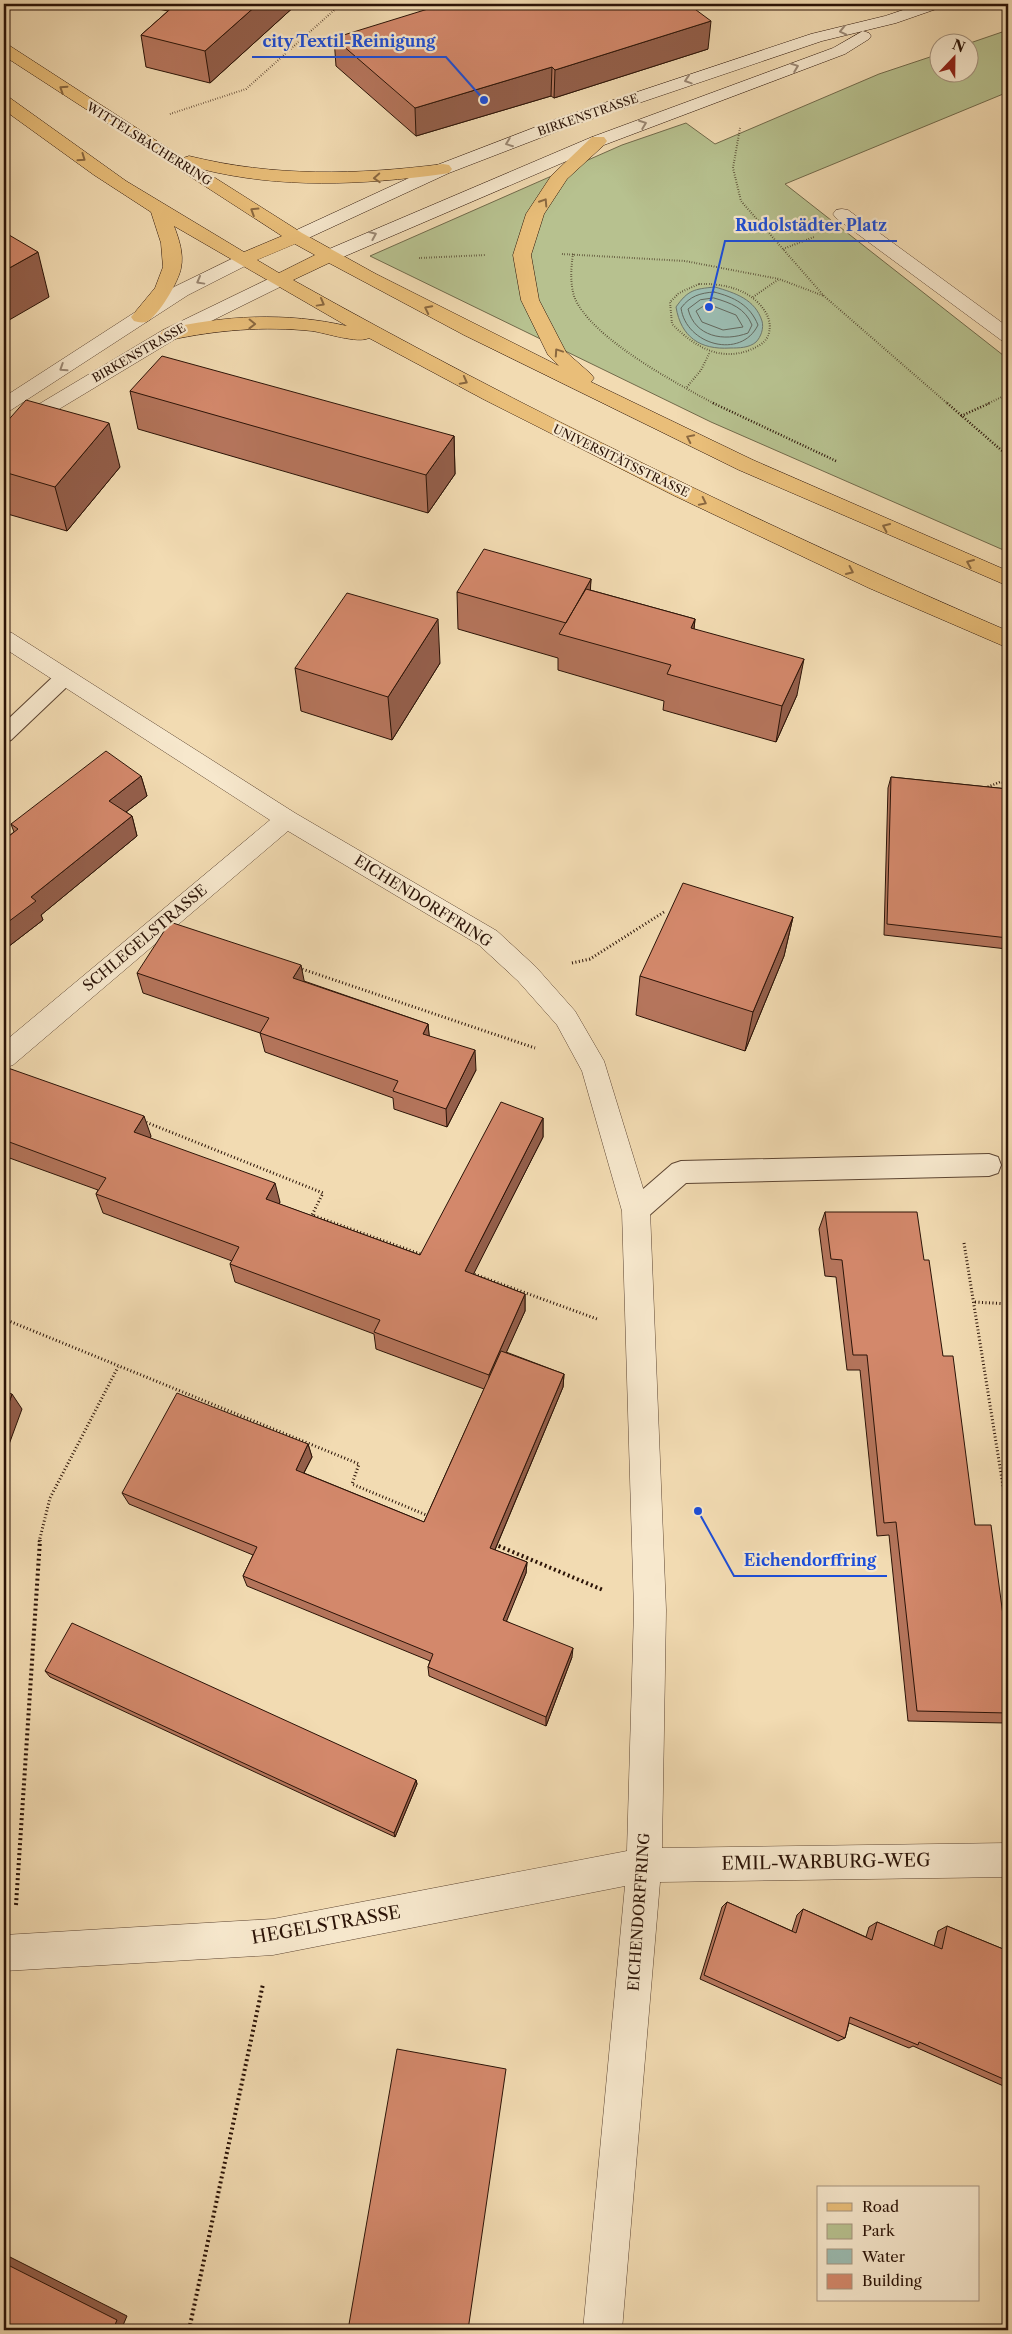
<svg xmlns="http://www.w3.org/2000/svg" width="1012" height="2334" viewBox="0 0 1012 2334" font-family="'Libre Caslon Text',serif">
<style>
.green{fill:#b7c18f;stroke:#716a4b}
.water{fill:#9bbbb0;stroke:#6e786c}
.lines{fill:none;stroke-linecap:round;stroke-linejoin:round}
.shore{stroke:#63675c;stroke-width:1}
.lane-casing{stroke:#5d4532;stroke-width:2}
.street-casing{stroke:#5d4532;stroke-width:1}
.secondary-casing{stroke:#2b1307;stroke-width:1}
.primary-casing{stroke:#2b1307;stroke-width:1}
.path-far3{stroke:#2b1307;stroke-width:2;stroke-dasharray:0.5 2;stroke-linecap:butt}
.path-far2{stroke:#2b1307;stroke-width:2.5;stroke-dasharray:1 2;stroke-linecap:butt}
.path-far1{stroke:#2b1307;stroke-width:3;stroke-dasharray:1 2.5;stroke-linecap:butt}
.path{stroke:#2b1307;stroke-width:4;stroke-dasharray:2 3;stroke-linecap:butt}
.lane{fill:#f7e8cd;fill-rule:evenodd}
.street{fill:#f7e8cd;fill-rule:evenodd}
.secondary{fill:#f7e8cd;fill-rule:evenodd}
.primary{fill:#e9be79;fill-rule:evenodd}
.wall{fill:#b5755c;stroke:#2b1307}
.shaded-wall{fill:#945f4b;stroke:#2b1307}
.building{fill:#d3886b;stroke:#2b1307}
.oneway{stroke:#9b8874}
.oneway2{stroke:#8a6840}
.labels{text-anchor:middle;stroke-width:4.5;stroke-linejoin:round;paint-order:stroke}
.far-street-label{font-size:12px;fill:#2b1307;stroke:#f7e8cd}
.street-label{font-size:15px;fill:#2b1307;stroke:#f7e8cd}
.near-street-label{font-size:18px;fill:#2b1307;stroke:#f7e8cd}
.leader{fill:none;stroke:#1d4ed8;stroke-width:2}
.callout-dot{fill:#1d4ed8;stroke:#f7e8cd;stroke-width:2}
.callout-label{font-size:16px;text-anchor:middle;font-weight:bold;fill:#1d4ed8;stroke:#f7e8cd;stroke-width:4.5;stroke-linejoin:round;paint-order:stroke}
</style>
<rect width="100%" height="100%" fill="#f2dbb2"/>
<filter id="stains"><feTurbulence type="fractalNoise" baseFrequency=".004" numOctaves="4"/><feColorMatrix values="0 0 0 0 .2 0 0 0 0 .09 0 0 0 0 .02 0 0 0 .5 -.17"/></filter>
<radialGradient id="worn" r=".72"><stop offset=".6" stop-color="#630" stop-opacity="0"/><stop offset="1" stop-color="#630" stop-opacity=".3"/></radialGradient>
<path class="green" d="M1008 30V92L785 184 1008 359V552L711 422 370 256 622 145 686 123 715 144 879 74 939 54 940 72H970V43Z"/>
<path class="water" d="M715 287C735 293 755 299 762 321 764 328 761 337 756 342 749 348 739 348 730 348 700 350 681 337 676 307 688 290 694 289 715 287Z"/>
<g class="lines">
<path class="shore" d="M714 292C734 297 750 305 758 325 741 360 686 345 681 308 690 296 700 293 714 292Z
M714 298C731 303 745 308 752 325L748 333C724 342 695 337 688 309L700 300Z
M713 306 736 315 743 327 723 330 702 322 696 311 702 307Z"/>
<g class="lane-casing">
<path id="lane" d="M65 670 72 672 75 677 72 682 11 740 4 743V723L58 672Z
M989 1154 998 1157 1001 1165 998 1173 989 1176 686 1183 645 1219 636 1222 627 1219 623 1211 627 1203 672 1164 681 1161Z"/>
</g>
<g class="street-casing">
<path id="street" d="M842 209 848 210 1008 327V342L1001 340 836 218 833 214 836 210Z
M244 253 251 255 253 259 251 263 188 295 11 410 4 412V397L174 287Z
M279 274 286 276 288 280 286 284 177 338 11 438 4 440V425L163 330Z
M4 630 12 633 295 813 497 931 536 967 575 1011 604 1061 650 1211 666 1610 662 1848 1008 1843V1877L660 1882 622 2330H583L625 1886 273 1955 4 1971V1935L273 1919 627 1851 634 1610 622 1211 582 1071 557 1025 518 981 479 945 288 831 13 1065 4 1068V1042L270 820 4 648Z"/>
</g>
<g class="secondary-casing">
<path id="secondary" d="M921 4H944L942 7 896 23 822 41 571 126 449 173 302 241H290L287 237 290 233 437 165 559 118 811 34 885 16Z
M863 31 869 33 871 36 869 39 845 54 604 145 336 260H322L320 256 322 252 592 137 833 48Z"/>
</g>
<g class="primary-casing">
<path id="primary" d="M4 44 10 46 183 158 189 156C274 177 357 175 443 164L449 165 452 169 449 173 443 174C362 185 281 189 201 169L302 233 376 274 559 366 548 355 521 300 513 255 526 214 551 176 592 137H604L607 141 604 145 567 179 544 214 531 255 539 300 566 352 591 374 594 378 591 382 753 460 1008 571V586L739 470 464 335 329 263 293 280C525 410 764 526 1008 631V648L869 588 675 496 483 399 369 338C358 344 326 333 312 331 264 326 217 330 170 340L163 338 160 334 163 330C223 315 287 312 347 326L174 226C179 239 184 254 181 268 179 281 158 317 146 322 141 323 138 322 134 321L131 317 155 288 163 267 161 243 151 212 94 175 4 110V97L10 98 126 181 244 252 282 236 4 56ZM295 244 315 255 279 273 257 260Z"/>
</g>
<path class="path-far3" d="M170 114 246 89 341 4
M740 128 733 168 741 201 824 296 948 404
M783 249 814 237
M562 254 685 261 779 279 824 296
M573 254C571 268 570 282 574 296 589 337 677 384 715 404
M419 258 486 255
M699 284C724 283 753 290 766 313 770 320 771 328 768 336 765 343 757 347 750 350 719 362 694 346 672 324L670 302 679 293Z
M753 297 779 279
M687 387 701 370 710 352
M987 404 1008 394"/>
<path class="path-far2" d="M713 403 836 461
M947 403 1008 456
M961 416 990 403
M985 788 1000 782 1008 783"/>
<path class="path-far1" d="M572 963 590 959 664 912
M299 968 535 1048
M143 1121 323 1193 312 1215 423 1255
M964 1243 1008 1517
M471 1273 597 1319
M975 1302 1008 1304
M4 1319 359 1464 352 1484 431 1517
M39 1542 50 1498 118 1367"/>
<path class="path" d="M494 1544 603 1590
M16 1905 40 1540
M189 2330 263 1984"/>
<use href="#lane" class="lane"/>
<use href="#street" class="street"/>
<use href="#secondary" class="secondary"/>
<use href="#primary" class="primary"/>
</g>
<path class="wall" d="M135 4H297L210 83 146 67 141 35 168 11Z
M334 38 708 49 554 98 551 96 416 136 336 66Z
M130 391 454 436 455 474 428 513 138 429Z
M4 425 120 467 67 531 4 513Z
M591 579 590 590 695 619 694 629 797 695 776 742 663 710 664 701 558 670V658L458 629 457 592Z
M440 663 392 740 301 711 295 668Z
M141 776 147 796 126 812 132 816 137 836 41 915 43 920 4 950V840L14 832 11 824Z
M891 777 1008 789V992L1007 949 884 935 888 788Z
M793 917 784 956 745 1051 636 1015 640 976Z
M137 973 304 981 428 1024 429 1036 476 1070 447 1127 394 1109 393 1098 265 1052 260 1033 143 993Z
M4 1075 151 1136 150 1138 280 1202 279 1204 420 1255 543 1118V1137L473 1274 525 1294V1311L506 1352 564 1374 563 1387 495 1550 527 1562 526 1573 506 1621 572 1657 546 1726 429 1676 428 1667 430 1661 247 1586 243 1576 253 1555 129 1504 122 1493 308 1444 312 1457 304 1473 424 1522 484 1389 376 1349 374 1334 235 1282 230 1264 232 1261 103 1213 96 1194 98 1190 4 1156Z
M825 1212 924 1260 975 1525 1008 1653V1721L1005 1723 908 1721 889 1535 877 1536 860 1370H847L836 1277 825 1276 819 1229Z
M45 1671 416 1780 417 1784 395 1837 50 1677Z
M727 1902 792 1931 797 1915 803 1909 866 1937 869 1927 877 1922 934 1946 938 1931 947 1926 1008 1951V2088L913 2046 909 2048 849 2023 845 2038 838 2041 700 1979 722 1907Z"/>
<path class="shaded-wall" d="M258 4H297L210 83 205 51Z
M711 21 708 49 554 98 555 70Z
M552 67 551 96 416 136 415 108Z
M38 252 49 297 4 323V271Z
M109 423 120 467 67 531 55 487Z
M454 436 455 474 428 513 426 475Z
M591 579 589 615 566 623Z
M438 619 440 663 392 740 388 697Z
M695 619 691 656V628Z
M804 659 797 695 776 742 782 706Z
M141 776 147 796 114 821 109 801Z
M132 816 137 836 41 915 43 920 4 950V925L31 897Z
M793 917 784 956 745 1051 753 1012Z
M301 965 305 985 293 978Z
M428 1024 430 1043 423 1034Z
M475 1050 476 1070 447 1127 446 1109Z
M144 1116 151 1136 141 1152 134 1132Z
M543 1118V1137L466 1289 465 1271Z
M275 1183 280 1202 271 1218 266 1199Z
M525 1294V1311L489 1391V1375Z
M564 1374 563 1387 491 1559 490 1548Z
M12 1394 22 1409 4 1458V1417Z
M308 1444 312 1457 299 1482 296 1470Z
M527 1562 526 1573 503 1630V1620Z
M573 1648 572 1657 546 1726V1717Z
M416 1780 417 1784 395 1837 394 1833Z
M4 2254 127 2316 121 2330H113L4 2263Z"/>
<path class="building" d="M176 4H258L205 51 141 35Z
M444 4H688L711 21 555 70 552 67 415 108 334 38Z
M4 232 38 252 4 271Z
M162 356 454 436 426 475 130 391Z
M26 400 109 423 55 487 4 472V425Z
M484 549 591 579 566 623 457 592Z
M586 589 695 619 691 628 804 659 782 706 667 674 671 665 559 634Z
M347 593 438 619 388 697 295 668Z
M106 751 141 776 109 801 132 816 31 897 36 901 4 925V840L18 829 11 824Z
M891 777 1008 789V938L887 924Z
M683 883 793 917 753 1012 640 976Z
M170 922 301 965 293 978 428 1024 423 1034 475 1050 446 1109 393 1091 398 1081 260 1033 269 1018 137 973Z
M8 1068 144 1116 134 1132 275 1183 266 1199 420 1255 501 1102 543 1118 465 1271 525 1294 489 1375 374 1332 380 1320 230 1264 239 1247 96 1194 106 1178 4 1140V1075Z
M825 1212H917L924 1260H929L943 1356H953L975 1525H991L1008 1653V1713L917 1711 896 1522 884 1523 867 1355H853L842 1260 831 1259Z
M501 1351 564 1374 490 1548 527 1562 503 1620 573 1648 546 1717 428 1667 433 1654 243 1576 257 1547 122 1493 177 1393 308 1444 296 1470 424 1522Z
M4 1392 12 1394 4 1417Z
M72 1623 416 1780 394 1833 45 1671Z
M727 1902 796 1933 803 1909 872 1940 877 1922 942 1949 947 1926 1008 1951V2081L919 2042 918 2045 850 2017 845 2038 704 1975Z
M397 2049 506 2069 468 2330H348Z
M4 2263 117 2320 113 2330H4Z"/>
<defs><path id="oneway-chevron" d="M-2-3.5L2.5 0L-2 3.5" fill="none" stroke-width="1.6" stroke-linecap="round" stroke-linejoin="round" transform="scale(1.25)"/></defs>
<g class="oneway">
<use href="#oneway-chevron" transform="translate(843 31) rotate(167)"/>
<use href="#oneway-chevron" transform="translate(795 67) rotate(-21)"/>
<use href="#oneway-chevron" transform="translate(688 80) rotate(162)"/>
<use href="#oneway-chevron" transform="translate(643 124) rotate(-21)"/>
<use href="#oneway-chevron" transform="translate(509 143) rotate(159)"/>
<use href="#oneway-chevron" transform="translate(373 235) rotate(-23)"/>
<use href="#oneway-chevron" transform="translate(200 281) rotate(151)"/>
<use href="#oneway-chevron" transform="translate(63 368) rotate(147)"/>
</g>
<g class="oneway2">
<use href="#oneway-chevron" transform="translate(63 89) rotate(-147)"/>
<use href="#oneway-chevron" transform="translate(82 158) rotate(35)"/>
<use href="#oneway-chevron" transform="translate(377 178) rotate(177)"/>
<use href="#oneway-chevron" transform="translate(544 202) rotate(-57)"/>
<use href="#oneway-chevron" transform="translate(254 211) rotate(-148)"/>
<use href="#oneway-chevron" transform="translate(321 303) rotate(29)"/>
<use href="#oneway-chevron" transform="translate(428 309) rotate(-153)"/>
<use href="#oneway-chevron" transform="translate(252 324) rotate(1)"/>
<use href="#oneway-chevron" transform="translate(558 352) rotate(-124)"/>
<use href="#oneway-chevron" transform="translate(464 381) rotate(28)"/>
<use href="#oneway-chevron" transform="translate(690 438) rotate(-154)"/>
<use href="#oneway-chevron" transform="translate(703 502) rotate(26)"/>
<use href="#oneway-chevron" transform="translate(886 527) rotate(-156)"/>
<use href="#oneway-chevron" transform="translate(970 563) rotate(-157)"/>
<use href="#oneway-chevron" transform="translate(850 571) rotate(25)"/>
</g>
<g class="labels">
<g class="far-street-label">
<text transform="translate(588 115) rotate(-19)" y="4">BIRKENSTRASSE</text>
<text transform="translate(149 144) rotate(32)" y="4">WITTELSBACHERRING</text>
<text transform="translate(139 353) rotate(-30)" y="4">BIRKENSTRASSE</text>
<text transform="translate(621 461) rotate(26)" y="4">UNIVERSITÄTSSTRASSE</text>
</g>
<g class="street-label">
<text transform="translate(423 901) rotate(32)" y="5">EICHENDORFFRING</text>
<text transform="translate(145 938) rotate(-40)" y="5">SCHLEGELSTRASSE</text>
<text transform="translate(639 1912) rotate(-86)" y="5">EICHENDORFFRING</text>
</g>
<g class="near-street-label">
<text transform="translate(826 1862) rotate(-1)" y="6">EMIL-WARBURG-WEG</text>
<text transform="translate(326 1925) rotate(-10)" y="6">HEGELSTRASSE</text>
</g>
</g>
<path class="leader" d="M484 100L446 57H252M709 307L725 241H897M698 1511L734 1576H887"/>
<g class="callout-dot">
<circle cx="484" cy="100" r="5"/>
<circle cx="709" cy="307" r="5"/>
<circle cx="698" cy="1511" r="5"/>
</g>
<g class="callout-label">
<text x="349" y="47">city Textil-Reinigung</text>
<text x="811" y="231">Rudolstädter Platz</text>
<text x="810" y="1566">Eichendorffring</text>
</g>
<rect width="1012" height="2334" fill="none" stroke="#f2dbb2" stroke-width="20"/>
<rect x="5" y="5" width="1002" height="2324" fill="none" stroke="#2b1307" stroke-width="2.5"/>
<rect x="10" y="10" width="992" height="2314" fill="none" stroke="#2b1307"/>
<rect x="817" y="2186" width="162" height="115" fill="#f7e8cd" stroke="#a5937e"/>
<rect x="827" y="2203" width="25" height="8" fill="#e9be79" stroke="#a5937e"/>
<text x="862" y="2212" font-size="15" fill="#2b1307">Road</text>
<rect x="827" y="2224" width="25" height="15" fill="#b7c18f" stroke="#a5937e"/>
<text x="862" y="2236" font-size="15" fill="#2b1307">Park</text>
<rect x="827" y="2249" width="25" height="15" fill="#9bbbb0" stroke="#a5937e"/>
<text x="862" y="2262" font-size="15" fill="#2b1307">Water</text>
<rect x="827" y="2274" width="25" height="15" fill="#d3886b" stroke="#a5937e"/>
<text x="862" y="2286" font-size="15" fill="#2b1307">Building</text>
<g transform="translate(954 58) rotate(22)"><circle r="24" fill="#f7e8cd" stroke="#a5937e"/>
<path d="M0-4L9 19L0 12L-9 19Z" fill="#8f2418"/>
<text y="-8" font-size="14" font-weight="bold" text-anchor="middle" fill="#2b1307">N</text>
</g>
<rect width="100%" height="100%" filter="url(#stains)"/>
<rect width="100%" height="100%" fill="url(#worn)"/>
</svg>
